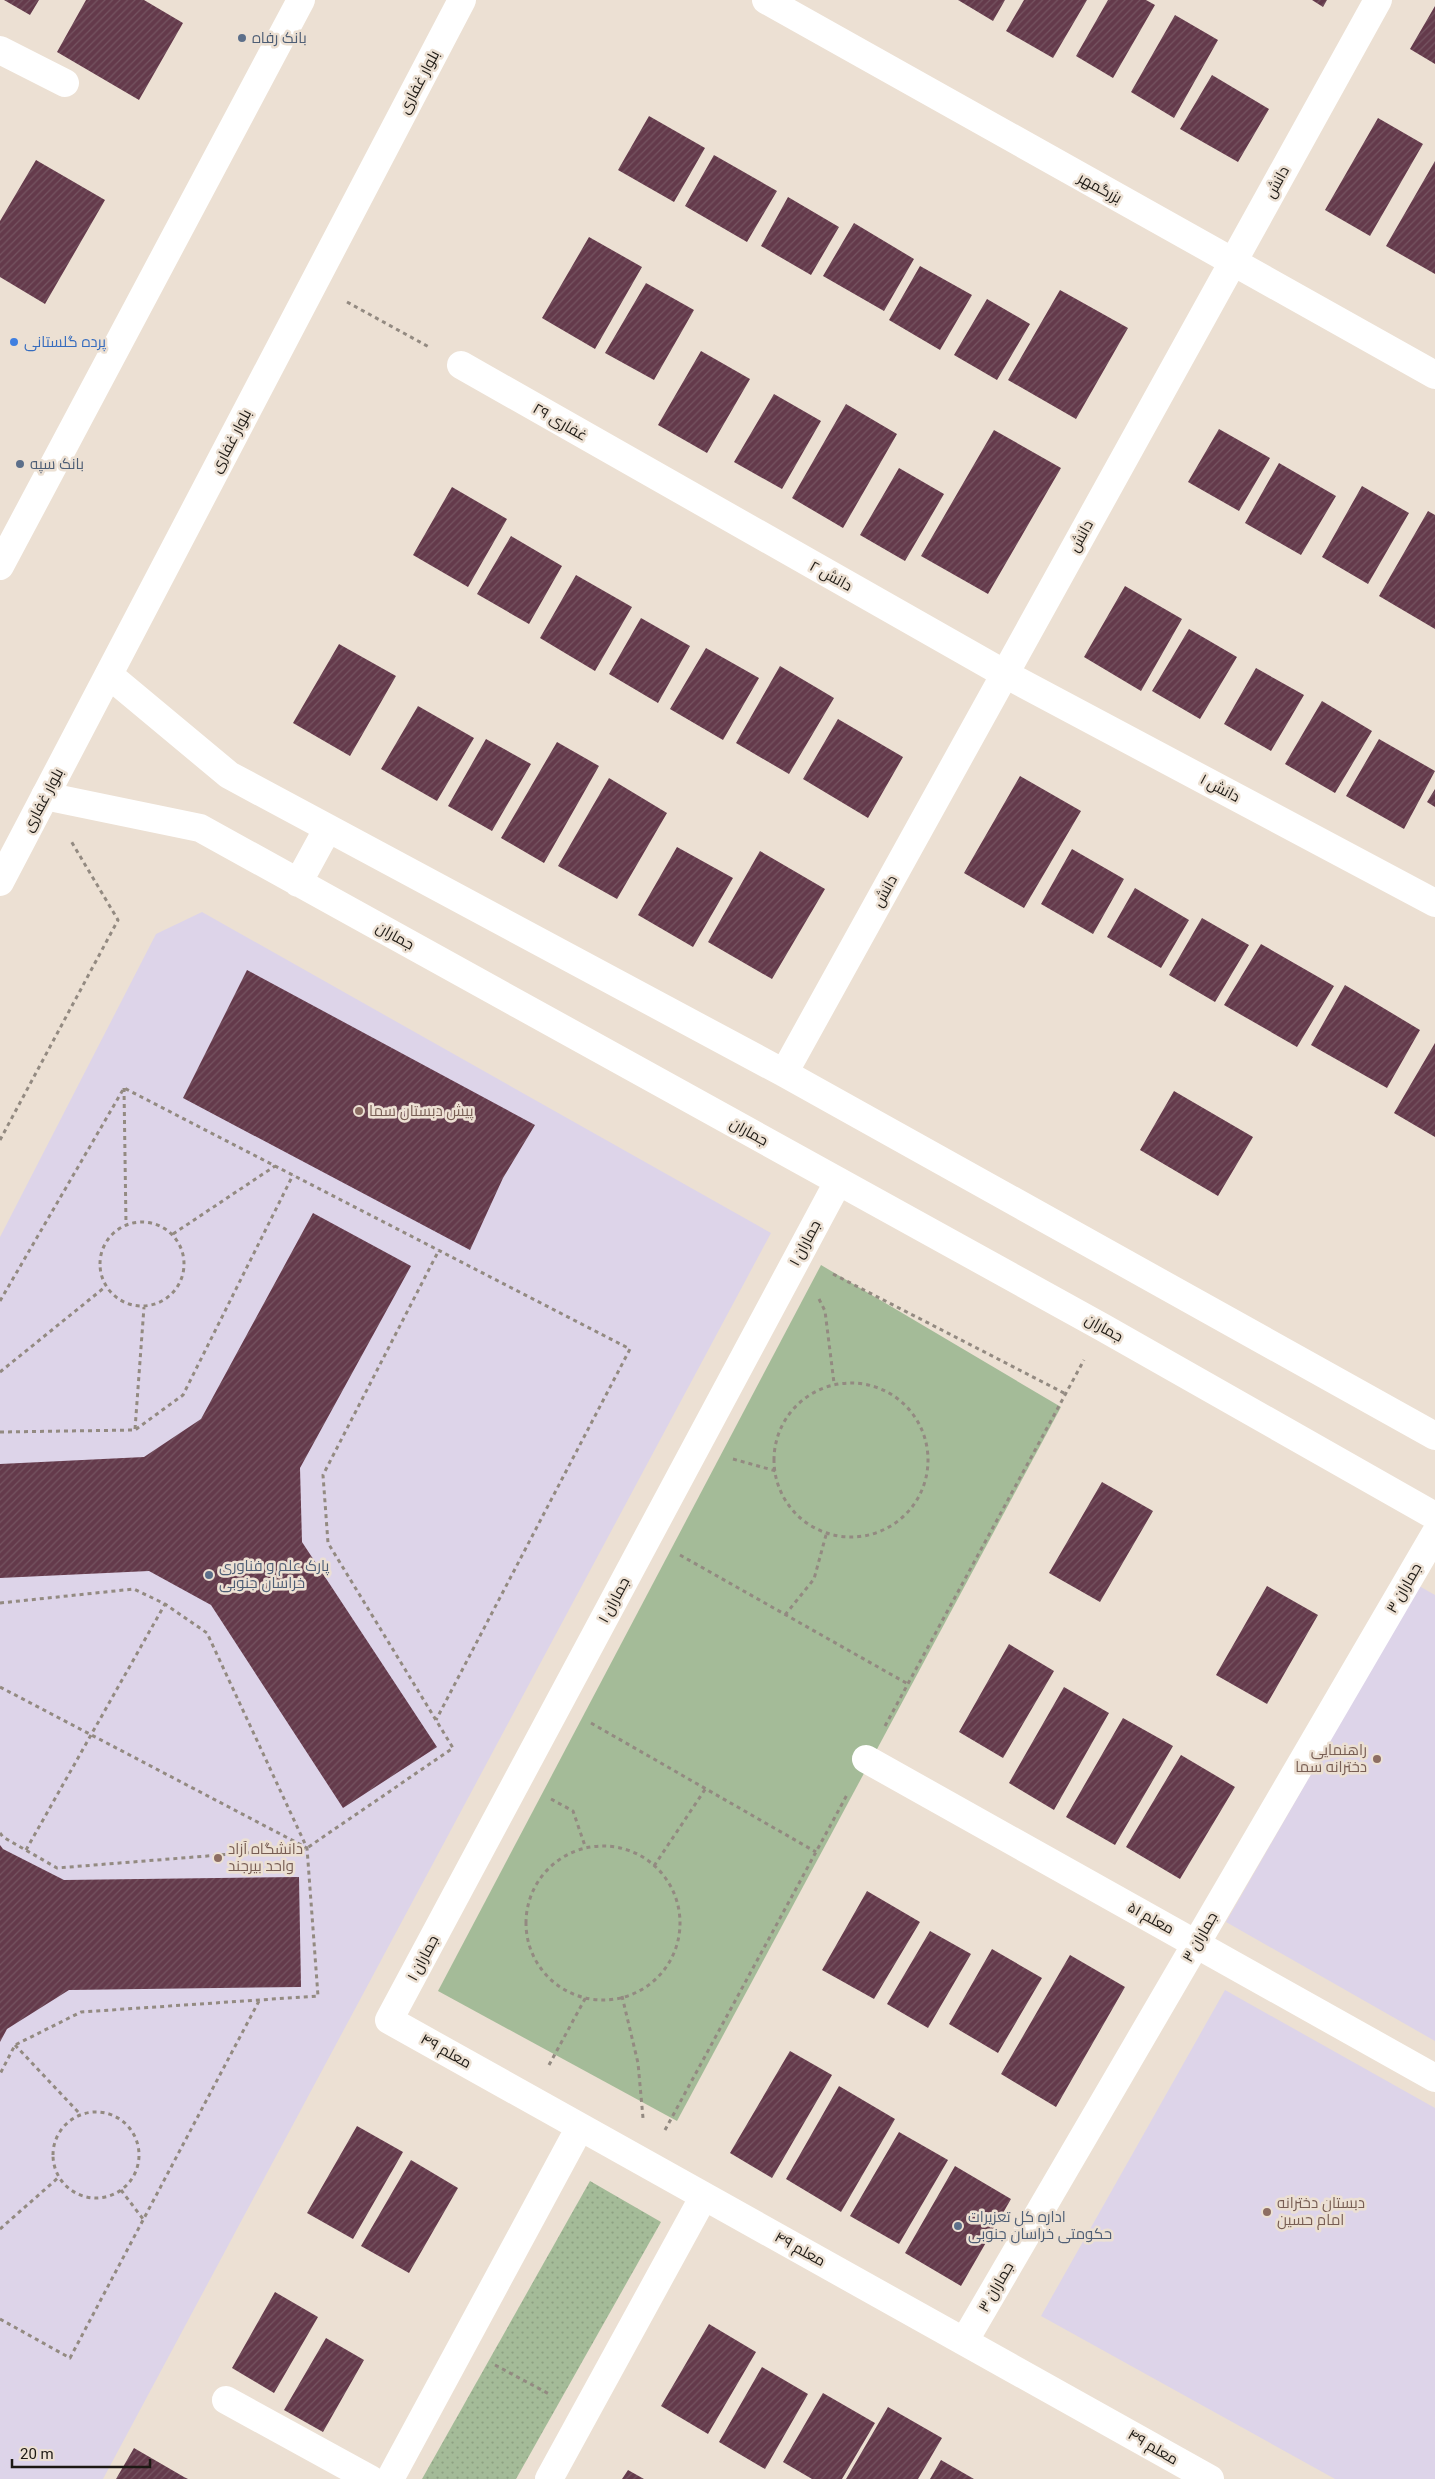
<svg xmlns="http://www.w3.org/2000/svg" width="1435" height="2479" viewBox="0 0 1435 2479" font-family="Roboto,Cairo,sans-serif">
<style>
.education{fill:#ddd4e9}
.grass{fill:url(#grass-dots)}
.park{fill:#a4bb98}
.building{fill:url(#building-hatch)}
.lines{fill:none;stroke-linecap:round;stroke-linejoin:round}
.path{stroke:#938a81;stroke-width:3;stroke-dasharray:4 4;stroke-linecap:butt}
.minor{stroke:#fff;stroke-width:28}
.major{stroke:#fff;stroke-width:28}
.service-dot{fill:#5c6f8a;stroke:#ece0d3;stroke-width:2}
.shop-dot{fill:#3f7fe0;stroke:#ece0d3;stroke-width:2}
.education-dot{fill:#8d6e63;stroke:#ece0d3;stroke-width:2}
.labels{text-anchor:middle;stroke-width:5;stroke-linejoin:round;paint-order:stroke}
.service-label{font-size:15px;fill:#4e5e75;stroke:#ece0d3;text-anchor:start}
.street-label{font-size:15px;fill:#1d1914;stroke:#ece0d3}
.shop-label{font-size:15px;fill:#366cbe;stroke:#ece0d3;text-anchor:start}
.education-label{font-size:15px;fill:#785e54;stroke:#ece0d3;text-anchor:start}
</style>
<defs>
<pattern id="grass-dots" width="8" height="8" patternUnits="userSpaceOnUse" patternTransform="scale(1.25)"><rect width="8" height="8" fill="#a4bb98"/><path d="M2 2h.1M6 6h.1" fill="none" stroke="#8da082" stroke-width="1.8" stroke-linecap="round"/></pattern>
<pattern id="building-hatch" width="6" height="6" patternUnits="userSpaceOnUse" patternTransform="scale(1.25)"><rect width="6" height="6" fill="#643a4b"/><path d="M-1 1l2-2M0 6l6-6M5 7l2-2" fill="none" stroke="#755461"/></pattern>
</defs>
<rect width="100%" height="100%" fill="#ece0d3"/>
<path class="education" d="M202 912 771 1233 103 2479H0V1237L156 934Z
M1419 1586 1435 1595V2041L1226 1922Z
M1225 1990 1435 2108V2479H1335L1041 2316Z"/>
<path class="grass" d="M590 2181 661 2222 516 2479H422Z"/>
<path class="park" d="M821 1265 1061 1407 677 2121 438 1991Z"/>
<path class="building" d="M4 0H39L30 15Z
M86 0H144L183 23 139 100 57 52Z
M958 0H1005L993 21Z
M1024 0H1087L1053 58 1006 31Z
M1108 0H1146L1155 5 1113 78 1076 56Z
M1312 0H1327L1323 7Z
M1435 6V64L1410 49Z
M1175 15 1218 40 1174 118 1131 92Z
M1212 75 1269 109 1238 162 1180 129Z
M649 116 705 148 674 202 618 170Z
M1378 118 1423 144 1370 236 1325 210Z
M714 155 777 191 747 242 685 206Z
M36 160 105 200 45 304 0 277V221Z
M1435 161V274L1386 246Z
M788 197 839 227 811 275 761 246Z
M854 223 914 259 884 311 823 276Z
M589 237 642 267 595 349 542 318Z
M920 266 972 295 940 350 889 320Z
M646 283 694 310 654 380 605 353Z
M1060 290 1128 328 1076 419 1008 380Z
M987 299 1030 324 997 380 954 355Z
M701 351 750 379 707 453 658 425Z
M774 394 821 421 782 489 734 462Z
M846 404 897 434 843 528 792 498Z
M1219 429 1270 458 1239 511 1188 482Z
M994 430 1061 468 988 594 921 556Z
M1279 463 1336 496 1301 555 1245 523Z
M899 468 944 494 905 561 860 535Z
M1362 486 1409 513 1368 584 1322 557Z
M452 487 507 519 468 587 413 555Z
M1428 511 1435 515V629L1379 596Z
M511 536 562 566 529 624 477 594Z
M576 575 632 607 595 671 540 638Z
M1125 586 1182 619 1141 691 1084 657Z
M641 618 690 646 658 703 609 674Z
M1189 629 1237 657 1200 719 1152 691Z
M339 644 396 676 350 756 293 723Z
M706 648 759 678 723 740 670 709Z
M780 666 834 698 789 774 736 743Z
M1256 668 1304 695 1271 751 1224 724Z
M1322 701 1372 731 1335 793 1285 764Z
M418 706 474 738 437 801 381 769Z
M838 719 903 757 868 818 803 779Z
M486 739 531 764 492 831 448 806Z
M1379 739 1435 771 1404 829 1346 796Z
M557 742 599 766 544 863 501 838Z
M1020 776 1081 811 1024 908 964 873Z
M609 778 667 813 617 899 558 866Z
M1435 789V807L1427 802Z
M677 847 733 878 693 947 638 915Z
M1072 849 1124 879 1093 934 1041 904Z
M760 851 825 889 772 979 708 942Z
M1135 888 1189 920 1161 968 1107 937Z
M1202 918 1249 945 1215 1002 1169 975Z
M1261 944 1334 986 1297 1047 1224 1005Z
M247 970 535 1125 503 1178 470 1250 183 1098Z
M1345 985 1420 1030 1387 1088 1311 1045Z
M1435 1043V1137L1394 1113Z
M1174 1091 1253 1137 1218 1196 1140 1150Z
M313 1213 411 1266 300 1468 302 1542 437 1747 343 1808 211 1605 149 1571 0 1578V1464L144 1457 201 1419Z
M1102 1482 1153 1511 1100 1602 1049 1573Z
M1267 1586 1318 1615 1267 1704 1216 1675Z
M1009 1644 1054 1671 1003 1758 959 1732Z
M1064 1687 1109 1713 1054 1810 1009 1783Z
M1123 1718 1173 1746 1115 1845 1066 1817Z
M1181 1755 1235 1787 1180 1879 1126 1847Z
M0 1845 3 1849 64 1880 299 1877 301 1987 69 1990 7 2029 0 2042Z
M867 1891 920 1922 874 1999 822 1970Z
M930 1931 971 1954 928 2028 887 2004Z
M992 1949 1042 1978 998 2053 949 2024Z
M1070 1955 1125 1987 1056 2107 1001 2074Z
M790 2051 832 2075 772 2178 730 2153Z
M839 2086 895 2119 841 2212 786 2179Z
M357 2126 403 2152 353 2239 307 2213Z
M899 2132 948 2160 899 2244 850 2216Z
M411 2160 458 2188 409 2273 361 2246Z
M955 2166 1011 2199 961 2286 905 2253Z
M275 2292 318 2317 274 2393 232 2368Z
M709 2324 756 2352 708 2434 661 2406Z
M326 2338 364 2360 323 2432 284 2410Z
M762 2367 808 2394 765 2469 719 2442Z
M823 2393 875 2423 842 2479H812L783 2462Z
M888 2407 942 2438 918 2479H846Z
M134 2448 184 2477 188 2479H116Z
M941 2460 974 2479H930Z
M628 2470 644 2479H622Z"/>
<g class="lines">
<path class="path" d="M347 302 429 347
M124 1088 126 1224
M0 1140 118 920 71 841
M100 1264a42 42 0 1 1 84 0a42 42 0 1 1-84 0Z
M173 1234 275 1166
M833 1274 1066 1394
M819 1299 825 1311 834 1383
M0 1301 124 1088 630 1349 436 1720
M0 1372 105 1287
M774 1460a77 77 0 1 1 154 0a77 77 0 1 1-154 0Z
M135 1429 144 1307
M0 1432 135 1430 183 1395 293 1175
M733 1459 776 1471
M680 1555 908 1684
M0 1603 134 1589 165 1604 207 1633 307 1848 318 1996 81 2012 15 2045 0 2074
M785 1615 814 1579 826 1535
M0 1687 307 1848
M591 1723 816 1852
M885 1726 1084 1360
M551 1799 573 1811 585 1846
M0 1833 3 1837 57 1868 307 1848 453 1748 328 1543 323 1475 439 1250
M526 1923a77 77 0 1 1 154 0a77 77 0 1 1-154 0Z
M26 1850 165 1604
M654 1866 706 1788
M622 1996 638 2063 643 2118
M15 2045 80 2114
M549 2065 586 1997
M53 2155a43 43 0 1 1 86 0a43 43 0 1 1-86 0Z
M665 2130 848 1793
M121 2190 143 2219
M0 2229 59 2177
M0 2319 70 2358 259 2001
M495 2365 551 2395"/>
<path class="minor" d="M766 0 1435 375
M0 50 65 83
M461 365 1005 674 1435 903
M109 675 229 775 784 1073 1435 1436
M45 796 200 828 1102 1327 1435 1516
M298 883 328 828
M784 1073 1378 0
M838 1182 389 2020 1210 2479
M866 1759 1435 2078
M965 2340 1435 1534
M226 2400 370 2479
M390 2479 580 2127
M549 2479 704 2196"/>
<path class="major" d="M0 566 301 0
M0 882 462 0"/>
</g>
<g class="service-dot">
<circle cx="242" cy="38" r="5"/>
<circle cx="20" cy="464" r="5"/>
<circle cx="209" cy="1575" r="5"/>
<circle cx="958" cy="2226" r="5"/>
</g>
<circle class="shop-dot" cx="14" cy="342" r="5"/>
<g class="education-dot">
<circle cx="359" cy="1111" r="5"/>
<circle cx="1377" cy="1759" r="5"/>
<circle cx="218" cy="1858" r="5"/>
<circle cx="1267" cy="2212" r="5"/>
</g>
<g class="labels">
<g class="service-label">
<text x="252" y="43">بانک رفاه</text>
<text x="30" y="469">بانک سپه</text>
<text x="219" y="1571">پارک علم و فناوری<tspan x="219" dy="17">خراسان جنوبی</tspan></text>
<text x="968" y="2222">اداره کل تعزیرات<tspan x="968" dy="17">حکومتی خراسان جنوبی</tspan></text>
</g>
<g class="street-label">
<text transform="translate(419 82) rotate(-62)" y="5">بلوار غفاری</text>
<text transform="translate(1277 182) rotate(-61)" y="5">دانش</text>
<text transform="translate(1100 188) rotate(29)" y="5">بزرگمهر</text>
<text transform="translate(560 422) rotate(30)" y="5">غفاری ۲۹</text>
<text transform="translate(231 441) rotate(-62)" y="5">بلوار غفاری</text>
<text transform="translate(1081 536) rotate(-61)" y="5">دانش</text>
<text transform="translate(831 576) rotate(29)" y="5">دانش ۲</text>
<text transform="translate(1220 788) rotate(28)" y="5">دانش ۱</text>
<text transform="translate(43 800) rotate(-62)" y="5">بلوار غفاری</text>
<text transform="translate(885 891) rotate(-61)" y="5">دانش</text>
<text transform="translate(395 936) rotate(29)" y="5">جماران</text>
<text transform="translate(749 1132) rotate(29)" y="5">جماران</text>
<text transform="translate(805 1243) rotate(-62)" y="5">جماران ۱</text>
<text transform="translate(1104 1328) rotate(29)" y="5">جماران</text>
<text transform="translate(1404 1588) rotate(-60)" y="5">جماران ۳</text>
<text transform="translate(614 1600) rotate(-62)" y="5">جماران ۱</text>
<text transform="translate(1151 1918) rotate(29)" y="5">معلم ۵۱</text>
<text transform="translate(1200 1937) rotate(-60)" y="5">جماران ۳</text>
<text transform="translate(423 1958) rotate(-62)" y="5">جماران ۱</text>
<text transform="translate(446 2051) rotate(29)" y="5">معلم ۴۹</text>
<text transform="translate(800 2249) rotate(29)" y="5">معلم ۴۹</text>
<text transform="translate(996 2287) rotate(-60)" y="5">جماران ۳</text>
<text transform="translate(1153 2447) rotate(30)" y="5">معلم ۴۹</text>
</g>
<g class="shop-label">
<text x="24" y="347">پرده گلستانی</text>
</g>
<g class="education-label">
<text x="369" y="1116">پیش دبستان سما</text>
<text x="1367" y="1755" text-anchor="end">راهنمایی<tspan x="1367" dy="17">دخترانه سما</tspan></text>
<text x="228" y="1854">دانشگاه آزاد<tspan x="228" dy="17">واحد بیرجند</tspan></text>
<text x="1277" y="2208">دبستان دخترانه<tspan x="1277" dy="17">امام حسین</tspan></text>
</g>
</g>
<path d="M12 2459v8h138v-8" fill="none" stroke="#1d1914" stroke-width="2.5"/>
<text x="20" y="2459" font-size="15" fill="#1d1914" stroke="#ece0d3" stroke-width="4" paint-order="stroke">20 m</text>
</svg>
